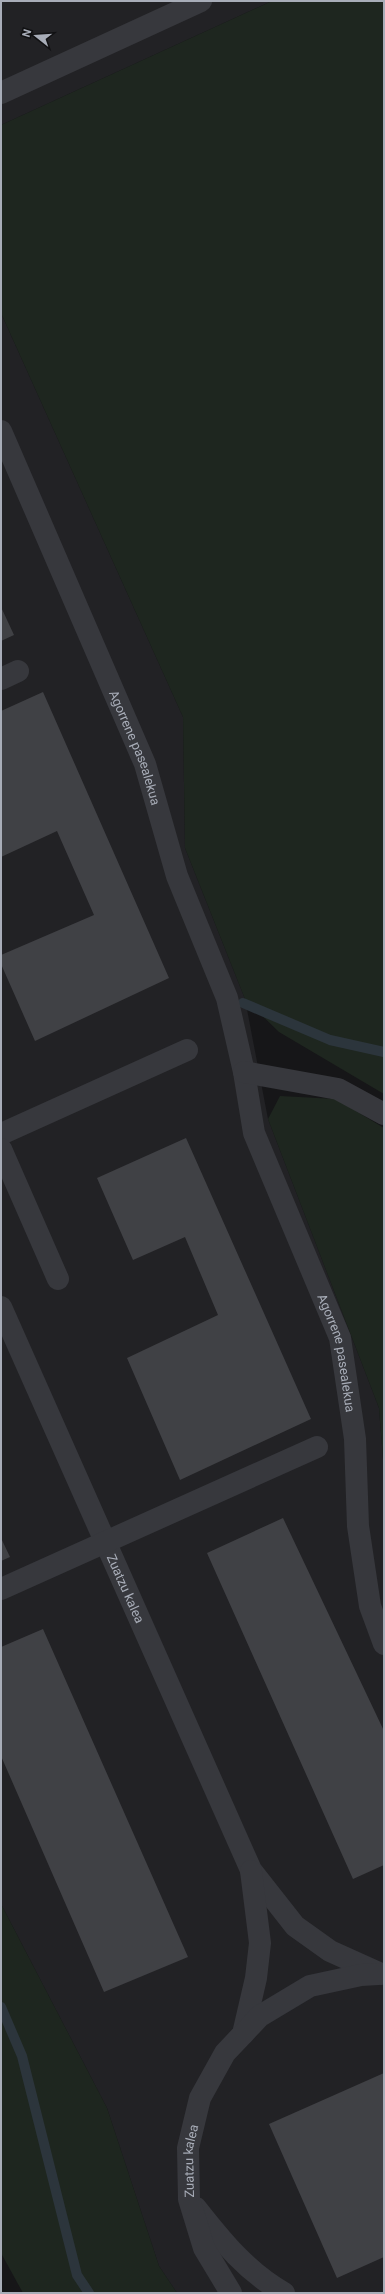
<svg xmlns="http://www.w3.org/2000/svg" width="385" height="2294" viewBox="0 0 385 2294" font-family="Roboto,sans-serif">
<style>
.built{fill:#222225}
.green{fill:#1e261f}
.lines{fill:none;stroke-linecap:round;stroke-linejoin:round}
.stream{stroke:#2c353c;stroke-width:10}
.building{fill:#404145}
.minor{stroke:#37383d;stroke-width:22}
.labels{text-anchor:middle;stroke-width:3.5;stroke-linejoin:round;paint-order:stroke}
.street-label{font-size:13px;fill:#a8adb8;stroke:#111113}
</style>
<rect width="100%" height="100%" fill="#161618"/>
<path class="built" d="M1 1H272L1 125Z
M1 313 183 717 185 848 245 999 268 1119 379 1408 384 1471V2293H177L159 2266 107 2108 1 1904Z"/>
<path class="green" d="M272 1H384V1094L279 1032 245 999 185 848 183 717 1 313V125Z
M280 1096 336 1099 384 1128V1471L379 1408 268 1119Z
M1 1904 107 2108 159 2266 177 2293H23L1 2253Z"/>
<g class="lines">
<path class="stream" d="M243 1003 330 1040 384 1052
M1 2007 22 2056 77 2275 89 2293"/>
</g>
<path class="building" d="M1 607 14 635 1 641Z
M43 692 169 978 35 1041 1 964V955L94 915 57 831 1 857V711Z
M186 1138 311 1419 180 1480 127 1358 218 1315 185 1237 133 1260 97 1178Z
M283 1518 384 1731V1865L353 1879 207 1553Z
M1 1538 10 1557 1 1561Z
M43 1629 188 1957 104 1992 1 1756V1647Z
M384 2073V2257L337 2278 269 2124Z"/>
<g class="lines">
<g class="minor">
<path d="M1 93 201 1"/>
<path id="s1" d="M1 431 145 764 177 876 227 998 244 1072 254 1133 340 1338 355 1439 358 1526 370 1606 384 1644"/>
<path d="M1 679 18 671"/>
<path d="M244 1072 338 1089 384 1114"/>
<path d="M1 1134 187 1050"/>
<path d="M1 1149 58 1279"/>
<path id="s2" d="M1 1307 251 1870 295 1926 330 1951 381 1974"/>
<path d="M1 1589 317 1447"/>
<path d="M243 2034 256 1978 260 1943 251 1871"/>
<path d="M196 2208C222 2241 247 2272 284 2293"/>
<path id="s3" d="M231 2293 204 2248 189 2199 188 2148 200 2098 225 2053 260 2016 310 1986 361 1975 378 1974"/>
</g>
</g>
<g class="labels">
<g class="street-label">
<text dy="5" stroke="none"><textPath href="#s1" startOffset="344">Agorrene pasealekua</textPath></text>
<text dy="5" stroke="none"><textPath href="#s1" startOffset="985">Agorrene pasealekua</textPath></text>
<text dy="5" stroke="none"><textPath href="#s2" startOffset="308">Zuatzu kalea</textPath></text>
<text dy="5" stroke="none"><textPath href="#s3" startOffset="142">Zuatzu kalea</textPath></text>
</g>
</g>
<rect width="385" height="2294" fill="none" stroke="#a8adb8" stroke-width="4"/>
<g transform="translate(36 36) rotate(287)" stroke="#111113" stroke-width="3" paint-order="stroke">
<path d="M0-3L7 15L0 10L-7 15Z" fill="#a8adb8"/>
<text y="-6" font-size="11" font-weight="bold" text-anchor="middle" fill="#a8adb8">N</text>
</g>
</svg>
